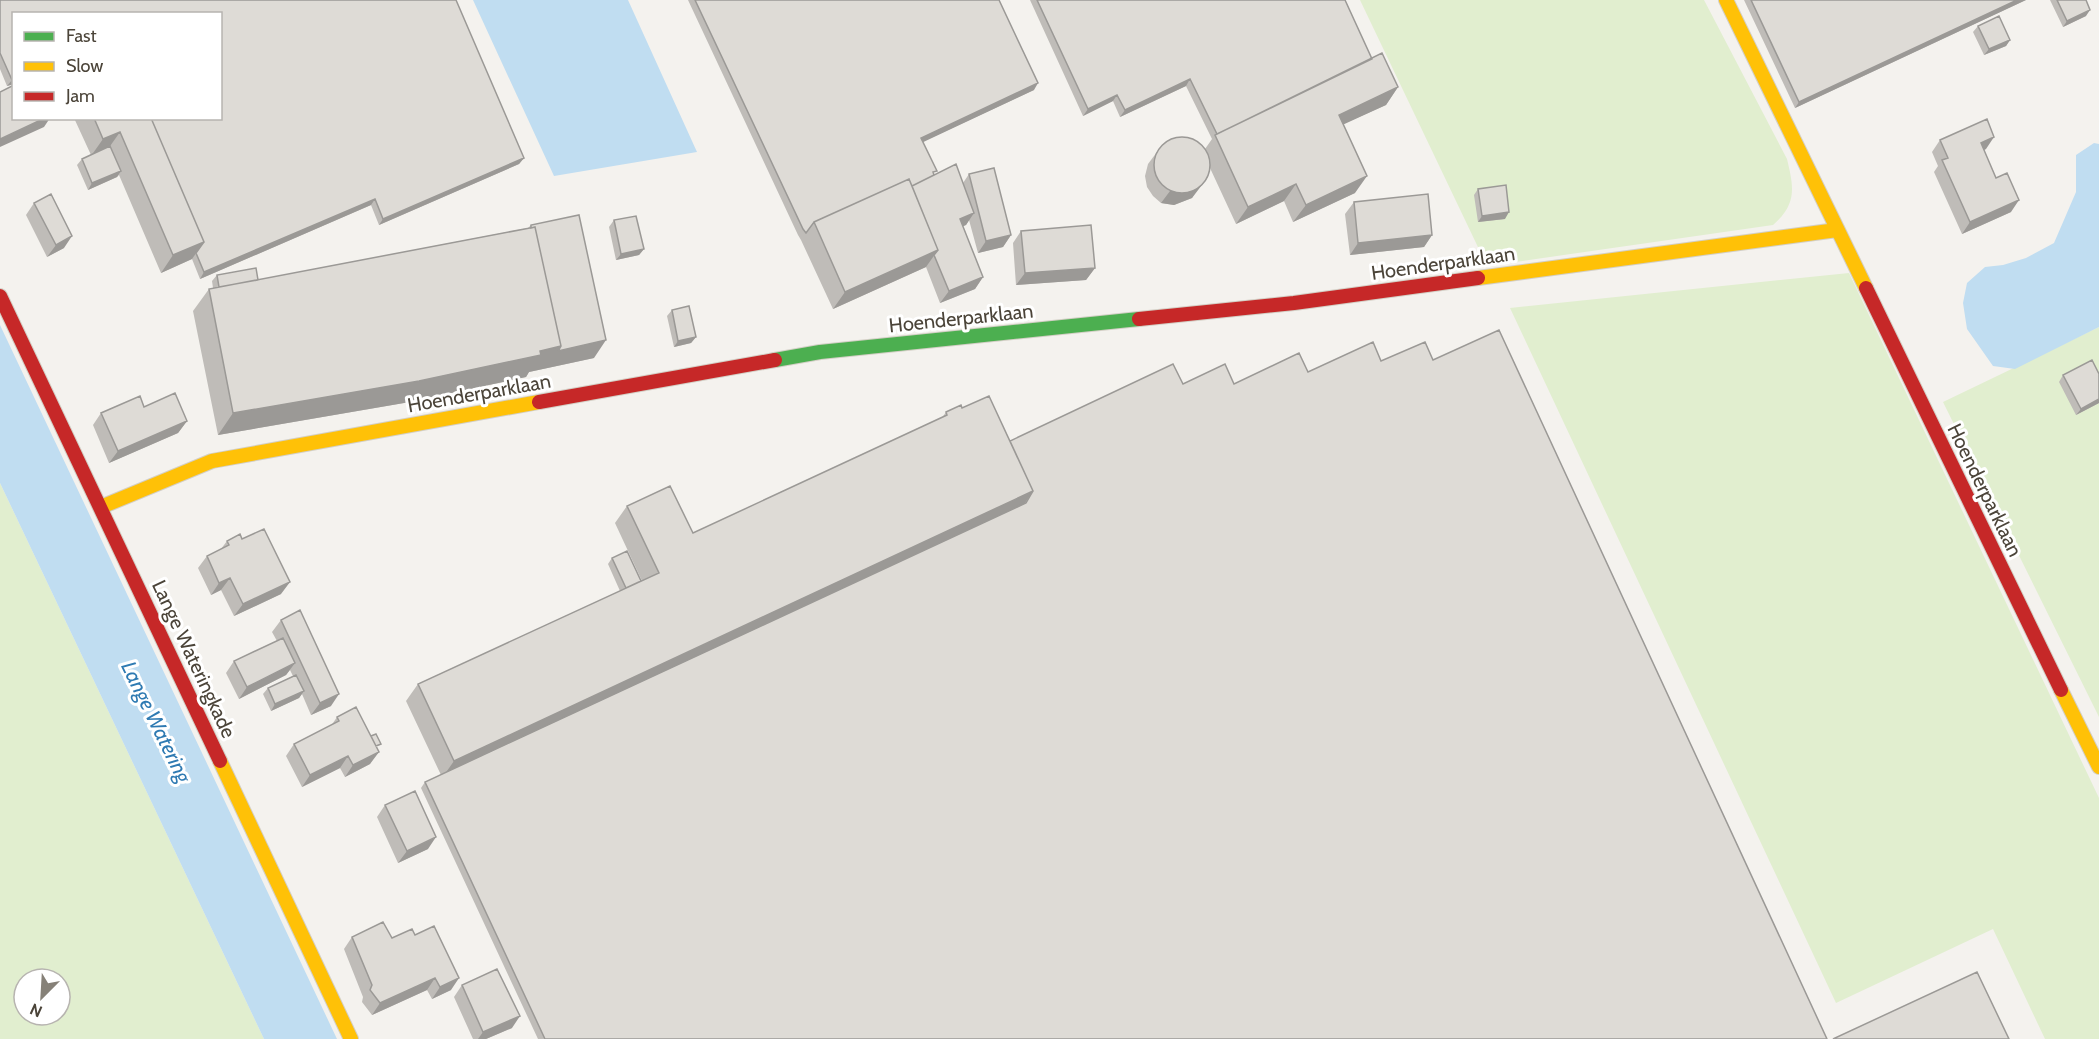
<svg xmlns="http://www.w3.org/2000/svg" width="2099" height="1039" viewBox="0 0 2099 1039" font-family="Cabin,sans-serif">
<style>
.green{fill:#e1eecf;fill-rule:evenodd}
.water{fill:#c0ddf1}
.lines{fill:none;stroke-linecap:round;stroke-linejoin:round}
.fast-casing{stroke:#d3cfc5;stroke-width:16}
.slow-casing{stroke:#d3cfc5;stroke-width:16}
.jam-casing{stroke:#d3cfc5;stroke-width:16}
.fast{stroke:#4caf50;stroke-width:14}
.slow{stroke:#ffc107;stroke-width:14}
.jam{stroke:#c62828;stroke-width:14}
.wall{fill:#bfbcb8}
.shaded-wall{fill:#9b9996}
.building{fill:#dedbd6;stroke:#9b9996;stroke-width:1.5}
.labels{text-anchor:middle;stroke-width:6;stroke-linejoin:round;paint-order:stroke}
.street-label{font-size:20px;fill:#4b4439;stroke:#fff}
.water-label{font-size:21px;font-style:italic;fill:#2e7ab2;stroke:#fff}
</style>
<rect width="100%" height="100%" fill="#f4f2ee"/>
<path class="green" d="M1360 0H1704L1787 159C1794 188 1797 204 1773 225L1487 266Z
M1849 273 2099 798V1039H2045L1993 929 1836 1003 1510 308Z
M2099 327V717L1943 402Z
M0 483 264 1039H0ZM24 979H60V1015H24Z"/>
<path class="water" d="M473 0H628L697 152 554 176Z
M2094 143 2099 144V327L2015 369 1993 366 1967 329 1963 303 1967 283 1985 267 2003 265 2026 258 2054 243 2076 192V155Z
M0 325 337 1039H264L0 483Z"/>
<g class="lines">
<g class="fast-casing">
<path id="fast" d="M775 360 820 352 1139 319"/>
</g>
<g class="slow-casing">
<path id="slow" d="M1726 0 1866 288
M1478 278 1837 230
M101 507 212 461 539 402
M2061 690 2099 767
M220 761 351 1039"/>
</g>
<g class="jam-casing">
<path id="jam" d="M1866 288 2061 690
M0 296 220 761
M1139 319 1294 303 1478 278
M539 402 775 360"/>
</g>
<use href="#fast" class="fast"/>
<use href="#slow" class="slow"/>
<use href="#jam" class="jam"/>
</g>
<path class="wall" d="M0 0 524 158 519 164 379 225 371 205 200 279 192 259 161 273 119 175 117 177 88 190 77 165 82 159 91 155 74 118H220L14 14V84L7 86 0 69Z
M688 0H999L1034 90 922 142 934 175 963 183 969 174 1011 235 1003 247 978 253 969 220 966 225 963 226 983 277 975 289 940 303 926 267 833 309 801 240 798 235Z
M1030 0H1345L1372 59 1398 87 1386 105 1343 124 1355 193 1293 222 1284 201 1236 224 1210 168 1192 198 1174 205 1161 203 1153 196 1147 187 1145 176 1148 164 1163 144 1205 149 1212 139 1186 86 1120 117 1113 101 1083 116Z
M1744 0H2026L1795 108Z
M2050 0H2086V16L2063 27Z
M1978 26 2010 40 2006 46 1984 55 1973 32Z
M1940 140 1986 149 1984 150 2011 212 1962 234 1934 172 1938 166 1932 152Z
M1478 189 1505 219 1478 222 1474 195Z
M1354 202 1432 235 1424 247 1350 255 1345 214Z
M34 203 64 248 47 257 26 215Z
M614 220 644 249 639 255 616 260 609 227Z
M531 225 594 358 529 372 526 377 404 403 218 435 193 311 209 289 213 288 212 281 217 275 258 280 528 228Z
M1021 231 1095 268 1086 280 1016 285 1013 243Z
M672 310 696 337 691 343 674 347 667 316Z
M1433 360 1827 1039H538L421 788 425 782 441 775 406 701 418 684 620 591 608 564 612 558 641 581H642L615 523 627 506 693 533 942 418 946 412 962 408 1010 441 1183 384H1234L1381 361Z
M2063 375 2099 403 2076 415 2059 382Z
M144 407 187 421 178 433 109 463 93 425 101 413Z
M242 539 281 594 234 616 221 590 211 595 198 568 207 556 221 549 227 541Z
M281 620 331 706 311 715 302 694 299 698 271 711 263 694 268 688 293 676 290 670 286 675 239 699 226 673 234 661 277 641 272 632Z
M337 717 377 749 370 764 345 777 340 768 302 787 286 756 294 744 331 726Z
M385 805 428 849 398 863 377 817Z
M352 937 392 938 451 990 432 999 427 990 372 1015 362 1002 363 997 344 949Z
M462 985 512 1028 486 1039H473L454 997Z"/>
<path class="shaded-wall" d="M2017 0H2026L1795 108 1799 102Z
M2090 10 2086 16 2063 27 2067 21Z
M2010 40 2006 46 1984 55 1989 49Z
M14 79V84L7 86 12 80Z
M1190 79 1186 86 1120 117 1125 110Z
M1038 83 1034 90 917 145 921 138Z
M1398 87 1386 105 1327 132 1339 115Z
M1117 95 1113 101 1083 116 1088 109Z
M45 118H50L44 127 0 147V139Z
M120 132 108 149 91 156 103 139Z
M1994 137 1986 149 1973 155 1981 143Z
M524 158 519 164 379 225 383 219Z
M121 171 117 177 88 190 92 183Z
M1367 176 1355 193 1293 222 1306 205Z
M1208 177 1192 198 1174 205 1161 203 1170 191Z
M1296 184 1284 201 1236 224 1248 207Z
M375 199 371 205 200 279 204 272Z
M2019 200 2011 212 1962 234 1970 222Z
M1509 212 1505 219 1478 222 1482 216Z
M974 213 966 225 952 231 960 219Z
M1011 235 1003 247 978 253 986 241Z
M1432 235 1424 247 1350 255 1358 243Z
M72 236 64 248 47 257 56 245Z
M204 242 192 259 161 273 173 255Z
M644 249 639 255 616 260 621 254Z
M938 250 926 267 833 309 845 292Z
M1095 268 1086 280 1016 285 1025 273Z
M983 277 975 289 940 303 949 291Z
M696 337 691 343 674 347 678 341Z
M606 340 594 358 529 372 526 377 404 403 218 435 233 413 561 346Z
M2099 399V403L2076 415 2081 409Z
M187 421 178 433 109 463 118 451Z
M1033 491 1021 509 442 778 454 761Z
M230 578 221 590 211 595 219 583Z
M290 582 281 594 234 616 243 604Z
M295 663 286 675 239 699 247 687Z
M304 691 299 698 271 711 275 704Z
M339 694 331 706 311 715 320 703Z
M379 752 370 764 345 777 353 765Z
M348 756 340 768 302 787 310 775Z
M436 837 428 849 398 863 407 851Z
M435 978 427 990 372 1015 380 1003Z
M459 978 451 990 432 999 440 987Z
M520 1016 512 1028 486 1039H478L483 1032Z"/>
<path class="building" d="M0 0H456L524 158 383 219 375 199 204 272 196 253 204 242 151 118H220V14H14V79L12 80 0 53Z
M695 0H999L1038 83 921 138 937 171 933 172 934 175 912 186 909 179 814 222 806 233 803 229Z
M1037 0H1345L1372 59 1217 134 1190 79 1125 110 1117 95 1088 109Z
M1751 0H2017L1799 102Z
M2057 0H2086L2090 10 2067 21Z
M1999 16 2010 40 1989 49 1978 26Z
M1382 53 1398 87 1339 115 1367 176 1306 205 1296 184 1248 207 1215 135Z
M14 85V118H45L0 139V92Z
M94 118H151L204 242 173 255 120 132 103 139Z
M1987 119 1994 137 1981 143 1996 178 2007 173 2019 200 1970 222 1942 160 1948 158 1940 140Z
M1154 165a28 28 0 1 1 56 0a28 28 0 1 1-56 0Z
M110 146 121 171 92 183 82 159Z
M956 164 974 213 960 219 983 277 949 291 934 255 938 250 912 186Z
M994 168 1011 235 986 241 969 174Z
M909 179 938 250 845 292 814 222Z
M1506 185 1509 212 1482 216 1478 189Z
M51 194 72 236 56 245 34 203Z
M1428 194 1432 235 1358 243 1354 202Z
M579 215 606 340 558 351 561 346 535 227 531 228V225Z
M636 216 644 249 621 254 614 220Z
M1091 225 1095 268 1025 273 1021 231Z
M535 227 561 346 540 351 541 355 419 381 233 413 209 289Z
M256 268 258 280 219 287 217 275Z
M689 306 696 337 678 341 672 310Z
M1499 330 1827 1039H545L425 782 1026 503 1033 491 1010 441 1173 364 1183 384 1225 364 1234 384 1299 353 1308 372 1373 342 1381 361 1425 342 1433 360Z
M2092 360 2099 374V399L2081 409 2063 375Z
M175 393 187 421 118 451 101 413 140 396 144 407Z
M989 396 1033 491 454 761 418 684 659 573 627 506 670 486 693 533 947 415 946 412 961 405 962 408Z
M264 529 290 582 243 604 230 578 219 583 207 556 229 545 227 541 240 534 242 539Z
M627 551 641 581 626 588 612 558Z
M300 610 339 694 320 703 281 620Z
M283 638 295 663 247 687 234 661Z
M296 675 304 691 275 704 268 688Z
M356 707 379 752 353 765 348 756 310 775 294 744 339 721 337 717Z
M376 734 381 744 376 746 371 736Z
M415 791 436 837 407 851 385 805Z
M383 922 392 938 412 929 415 935 434 926 459 978 440 987 435 978 380 1003 370 990 372 985 352 937Z
M497 969 520 1016 483 1032 462 985Z
M1977 972 2009 1039H1833Z"/>
<g class="labels">
<g class="street-label">
<text transform="translate(1443 263) rotate(-8)" y="7">Hoenderparklaan</text>
<text transform="translate(961 318) rotate(-6)" y="7">Hoenderparklaan</text>
<text transform="translate(479 393) rotate(-10)" y="7">Hoenderparklaan</text>
<text transform="translate(1985 490) rotate(64)" y="7">Hoenderparklaan</text>
<text transform="translate(194 659) rotate(65)" y="7">Lange Wateringkade</text>
</g>
<g class="water-label">
<text transform="translate(156 722) rotate(64)" y="7">Lange Watering</text>
</g>
</g>
<rect x="12" y="12" width="210" height="108" fill="#ffffff" stroke="#b7b4b0" stroke-width="1.5"/>
<rect x="24" y="32" width="30" height="9" fill="#4caf50" stroke="#b7b4b0" stroke-width="1.5"/>
<text x="66" y="42" font-size="18" fill="#4b4439">Fast</text>
<rect x="24" y="62" width="30" height="9" fill="#ffc107" stroke="#b7b4b0" stroke-width="1.5"/>
<text x="66" y="72" font-size="18" fill="#4b4439">Slow</text>
<rect x="24" y="92" width="30" height="9" fill="#c62828" stroke="#b7b4b0" stroke-width="1.5"/>
<text x="66" y="102" font-size="18" fill="#4b4439">Jam</text>
<g transform="translate(42 997) rotate(204)"><circle r="28" fill="#ffffff" stroke="#b7b4b0" stroke-width="1.5"/>
<path d="M0-4.5L10 22L0 15L-10 22Z" fill="#868178"/>
<text y="-9" font-size="16" font-weight="bold" text-anchor="middle" fill="#4b4439">N</text>
</g>
</svg>
